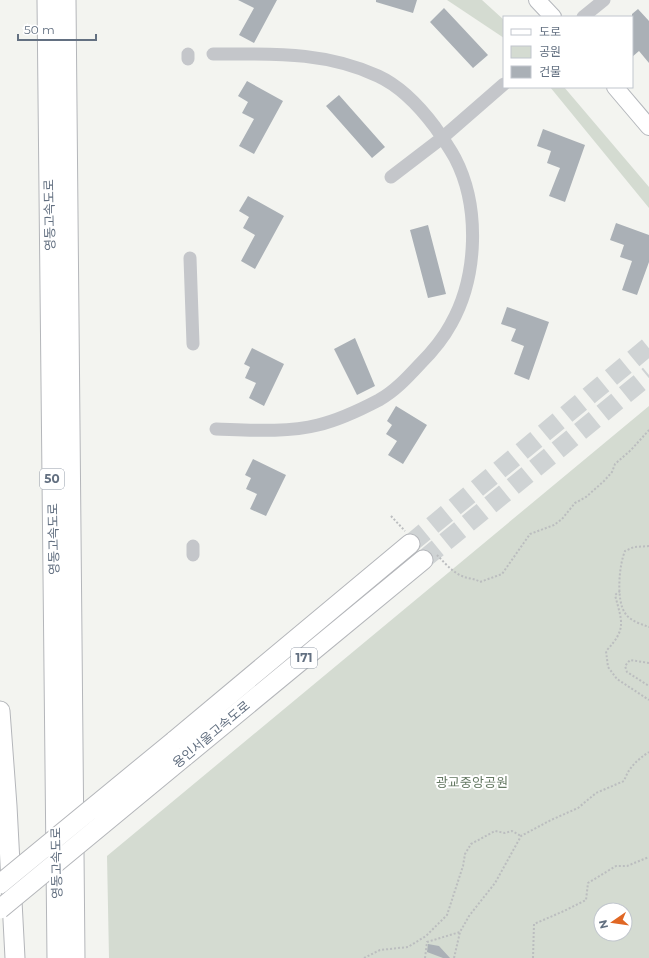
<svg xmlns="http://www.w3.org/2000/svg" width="649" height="958" viewBox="0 0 649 958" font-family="Montserrat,'Noto Sans KR',sans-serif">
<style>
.green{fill:#d4dbd1;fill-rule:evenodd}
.building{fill:#aab0b6}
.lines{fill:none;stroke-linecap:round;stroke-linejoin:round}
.highway-tunnel{stroke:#cfd3d4;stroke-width:19;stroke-dasharray:19 10;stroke-linecap:butt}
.major-casing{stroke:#b4b7bc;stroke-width:18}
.highway-casing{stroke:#b4b6ba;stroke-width:21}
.path{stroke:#bbbdbf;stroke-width:2;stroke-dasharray:2 2;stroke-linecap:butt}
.minor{stroke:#c4c6ca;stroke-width:13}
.major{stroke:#fff;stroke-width:16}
.highway{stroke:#fff;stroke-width:19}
.highway-bridge-casing{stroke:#b4b6ba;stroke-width:21;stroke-linecap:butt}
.highway-bridge{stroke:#fff;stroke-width:19}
.labels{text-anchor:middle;stroke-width:4;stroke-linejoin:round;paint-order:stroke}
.shield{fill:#fff;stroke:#929ba7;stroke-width:1}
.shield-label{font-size:12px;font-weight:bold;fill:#637081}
.street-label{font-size:13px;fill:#637081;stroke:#fff}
.park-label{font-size:13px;fill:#647862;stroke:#fff}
</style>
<rect width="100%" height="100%" fill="#f3f4f0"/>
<path class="green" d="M447 0H482L504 20V38Z
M550 87H564L649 187V208Z
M649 406V958H109L107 856ZM601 910H625V934H601Z"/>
<path class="building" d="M238 0H277L254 43 239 35 254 8Z
M376 0H417L413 13 376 2Z
M444 8 488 55 473 68 430 22Z
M638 9 649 21V63L639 51 632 57V14Z
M247 81 283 101 254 154 239 146 254 119 242 113 248 102 238 96Z
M339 95 385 147 372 158 326 106Z
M543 129 585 145 565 202 549 196 560 168 547 163 551 151 537 146Z
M248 196 284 216 255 269 241 261 255 235 243 228 249 217 239 211Z
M616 223 649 235V262L637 295 622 290 632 261 620 257 624 245 610 240Z
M428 225 446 294 428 298 410 230Z
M507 307 549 322 529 380 514 374 524 346 511 341 516 329 501 324Z
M355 338 375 386 357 395 334 349Z
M252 348 284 364 264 406 249 398 256 383 245 378 250 367 244 364Z
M396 406 427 425 403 464 388 455 397 441 386 434 392 425 387 421Z
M253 459 286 475 266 516 250 509 257 494 246 489 251 478 245 475Z
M428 944 439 946 450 958H443L427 952Z"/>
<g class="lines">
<path class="highway-tunnel" d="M410 544 649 346
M423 560 649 375"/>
<g class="major-casing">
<path id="major" d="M537 0 553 17
M615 87 649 127"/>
</g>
<g class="highway-casing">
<path id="highway" d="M47 0 57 958
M66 0 75 958
M0 711 7 806 15 958
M174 741 410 544
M184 757 423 560"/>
</g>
<path class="path" d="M391 516 405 531
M649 546 634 547 625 551C619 565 616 600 625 613 630 621 641 624 649 627
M437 555C444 562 452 572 462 576 468 579 474 578 480 582L502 574 530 534 554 525 562 519 575 503 586 497 604 481 612 472 615 464 631 450 649 430
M620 591 615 595C622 622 627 629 606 651L608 667 617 679 649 700
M649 663 630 660 625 666 627 672 649 686
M364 958 380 950 408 947 426 936 447 915 463 866 465 854 471 844 495 831 505 833 512 831 521 836
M425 958 427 942 460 932
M454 958 460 932 469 916 495 883 521 836 551 820 578 808 596 793 624 781C629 767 637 760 649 752
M533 958 534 924 564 911 586 900 588 883 616 866H627L649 857"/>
<path class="minor" d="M583 17 604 0
M188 54V59
M213 54C271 54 324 51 378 76 402 87 420 107 435 127 442 137 449 147 455 158 480 206 478 276 451 324 443 339 432 352 420 364 407 378 395 391 379 400 360 410 339 420 318 425 287 433 248 430 216 429
M391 177 442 138 504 84
M190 258 193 344
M193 546V555"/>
<use href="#major" class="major"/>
<use href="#highway" class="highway"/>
<g class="highway-bridge-casing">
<path id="highway-bridge" d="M0 884 174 741
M0 909 184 757"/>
</g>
<use href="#highway-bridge" class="highway-bridge"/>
</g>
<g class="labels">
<g class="shield">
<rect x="40" y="469" width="24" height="20" rx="3"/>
<rect x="291" y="648" width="26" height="20" rx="3"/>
</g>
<g class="shield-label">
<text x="52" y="483">50</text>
<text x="304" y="662">171</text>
</g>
<g class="street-label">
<text transform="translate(49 215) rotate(-91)" y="5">영동고속도로</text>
<text transform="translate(53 539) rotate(-91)" y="5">영동고속도로</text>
<text transform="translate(211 734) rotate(-40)" y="5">용인서울고속도로</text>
<text transform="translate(56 863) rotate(-91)" y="5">영동고속도로</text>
</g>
<g class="park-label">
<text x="472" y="787">광교중앙공원</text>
</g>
</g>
<rect x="503" y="16" width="130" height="72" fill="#ffffff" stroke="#c1c6cd"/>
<rect x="511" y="29" width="20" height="6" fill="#ffffff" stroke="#c1c6cd"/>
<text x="539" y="36" font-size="12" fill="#637081">도로</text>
<rect x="511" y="46" width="20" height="12" fill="#d4dbd1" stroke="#c1c6cd"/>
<text x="539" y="56" font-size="12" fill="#637081">공원</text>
<rect x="511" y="66" width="20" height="12" fill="#aab0b6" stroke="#c1c6cd"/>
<text x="539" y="76" font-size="12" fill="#637081">건물</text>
<g transform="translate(613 922) rotate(257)"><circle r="19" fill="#ffffff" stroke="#c1c6cd"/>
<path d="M0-3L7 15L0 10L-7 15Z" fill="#e06724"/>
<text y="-6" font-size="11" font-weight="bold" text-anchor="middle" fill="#637081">N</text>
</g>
<path d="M18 34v6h78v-6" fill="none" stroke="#637081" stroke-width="2"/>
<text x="24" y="34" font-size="12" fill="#637081" stroke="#ffffff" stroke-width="3" paint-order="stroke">50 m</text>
</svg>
